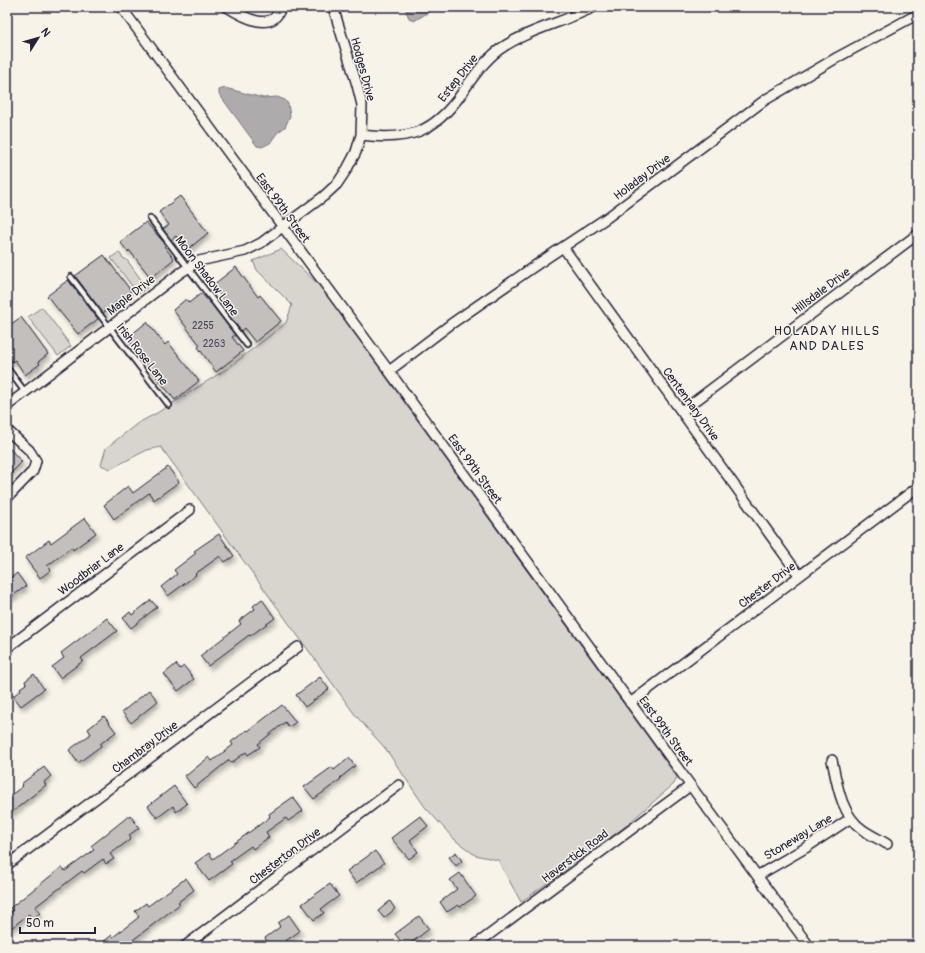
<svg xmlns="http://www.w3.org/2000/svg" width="925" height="953" viewBox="0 0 925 953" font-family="Pangolin,sans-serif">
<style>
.green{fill:#d8d5cf;stroke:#7d7c85}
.water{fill:#aeabad;stroke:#76747f}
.building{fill:#c2bfbd;stroke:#22223b;filter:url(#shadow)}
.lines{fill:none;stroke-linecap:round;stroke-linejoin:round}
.lane-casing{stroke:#22223b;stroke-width:8}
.street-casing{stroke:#22223b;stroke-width:12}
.lane{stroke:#f7f3e8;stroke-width:4.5}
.street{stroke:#f7f3e8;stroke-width:9}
.labels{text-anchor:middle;stroke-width:3;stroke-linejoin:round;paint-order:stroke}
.number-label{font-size:10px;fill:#4a495c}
.street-label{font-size:12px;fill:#22223b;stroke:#f7f3e8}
.neighbourhood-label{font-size:13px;letter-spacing:1px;fill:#22223b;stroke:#f7f3e8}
</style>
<defs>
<filter id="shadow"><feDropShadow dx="2.5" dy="4" stdDeviation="2" flood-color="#0004"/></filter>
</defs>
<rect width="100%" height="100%" fill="#f7f3e8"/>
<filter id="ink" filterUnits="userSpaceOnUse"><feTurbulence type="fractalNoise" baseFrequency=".025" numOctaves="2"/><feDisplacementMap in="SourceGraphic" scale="8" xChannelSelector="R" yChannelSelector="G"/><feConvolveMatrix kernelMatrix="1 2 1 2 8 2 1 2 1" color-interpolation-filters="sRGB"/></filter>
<g filter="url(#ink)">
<path class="green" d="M281 249 318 284 335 307 677 777 674 784 622 829 521 902 498 860 475 855 455 840 425 807 385 748 356 716 161 447 147 450 110 469 101 465 106 448 138 423 157 413 228 368 286 323 292 305 257 270 253 261Z
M119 252 123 258 127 260 147 288 138 294 111 258Z
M42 307 71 346 58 356 28 317Z"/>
<path class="water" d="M408 7H436L424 15 414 21 409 18 406 11Z
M225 88 263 98 277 97 285 100 288 104 290 116 285 127 277 133 270 143 262 147 257 146 219 94V90Z"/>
<path class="building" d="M180 196 208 233 187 250 176 236 171 240 163 229 169 225 159 212Z
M146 222 166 245 164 246 174 259 151 278 129 250 128 252 120 242Z
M104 255 131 291 103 313 75 276Z
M236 267 258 297 260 295 281 321 255 342 244 328 241 331 218 301 222 297 213 285Z
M68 280 98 319 78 334 47 296Z
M200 294H202L212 305 235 335 232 337 243 351 216 372 198 347 200 345 173 310 186 299 189 303Z
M21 317 48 354 38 362 40 364 25 375 15 360 12 362 7 356V327Z
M147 322 165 345 168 342 199 381 175 400 151 370 127 338Z
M7 446 22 462 7 477Z
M168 467 179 482 154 500 149 493 114 519 104 505 128 486 133 493Z
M85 518 96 533 73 550 72 547 47 566 51 570 40 578 25 558 49 540 51 543Z
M219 534 234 556 225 562 220 556 195 574 196 575 168 596 161 587 177 574 174 570 196 553 194 551Z
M17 573 26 586 7 600V581Z
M262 599 275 618 250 636 249 635 208 666 200 656 241 624 239 621 255 609 253 606Z
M151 600 157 607 131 628 123 618 130 612 132 615Z
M107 618 117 631 81 658 83 661 60 678 52 667 64 658 61 653Z
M176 664 180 669 184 666 194 679 178 691 164 674Z
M34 674 44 689 21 706 13 696 21 690 20 688 26 684 25 681Z
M320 677 329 689 305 707 296 695Z
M149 690 158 701 131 723 122 712Z
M282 705 296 722 289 727 285 722 258 744 260 747 248 755 246 752 231 763 229 760 194 788 184 775H187L209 757 212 761 233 745 231 742 247 730 248 731Z
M104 716 116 732 100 744 101 746 78 763 69 750 91 734 88 729Z
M349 758 355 766 340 778 341 779 314 799 304 787 332 767 334 770Z
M44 767 51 776 44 782 46 785 7 816V798L23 786 21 784Z
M174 786 187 804 176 812 173 806 157 818 148 806Z
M293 797 303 811 288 821 286 818 266 832 269 837 253 849 251 846 230 861 232 864 209 881 195 863 209 853 213 859 270 817 269 814Z
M130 815 139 828 129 835 131 839 110 854 114 859 106 864 103 859 84 873 82 871 35 907 40 913 32 919 29 914 10 929 7 924V915L13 911 10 908 62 867 65 871 94 850 91 846Z
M420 816 428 826 410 840 418 852 409 859 391 838Z
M375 851 384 863 356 883 347 871Z
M456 852 462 861 456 866 449 857Z
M460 873 476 896 460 907 458 905 447 912 440 902 457 889 450 880Z
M186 878 194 890 178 902 180 904 125 946H98L112 935 113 937 139 917 135 911 146 903 148 906Z
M330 884 339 896 321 909 324 913 314 920 302 904Z
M390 901 395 909 384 918 378 911Z
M289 915 300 931 278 946H270L265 938 280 927 278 923Z
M419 916 429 929 407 946H405L395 934Z"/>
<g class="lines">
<g class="lane-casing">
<path id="lane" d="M150 218 247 345
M71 277 169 405
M7 368 25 392"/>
</g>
<g class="street-casing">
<path id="street" d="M121 7 389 371 696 793 809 946
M227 7C243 17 273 34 281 7
M361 135C409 141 434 133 462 93 473 77 484 61 500 49 527 30 564 22 594 7
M563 247 799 575
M389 371 451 324 539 263 608 217 765 100 838 57 918 14
M7 406 180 273 199 261 245 251 261 243 324 196 337 184 347 169 356 152 361 135 362 105 357 85 333 7
M682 411 918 234
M7 430 29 450 36 461 33 471 7 498
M7 648 190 510
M630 703 918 487
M832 760C837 784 841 815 863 830 870 835 879 839 887 844
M7 865 298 647
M757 876 807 847 851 818
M185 946 399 785
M474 946 690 786"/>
</g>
<use href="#lane" class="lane"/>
<use href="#street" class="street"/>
</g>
</g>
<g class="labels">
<g class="number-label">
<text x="203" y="329">2255</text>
<text x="214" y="347">2263</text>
</g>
<g class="street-label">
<text transform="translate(363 69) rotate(75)" y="4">Hodges Drive</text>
<text transform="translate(458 78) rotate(-52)" y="4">Estep Drive</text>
<text transform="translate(642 177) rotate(-37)" y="4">Holaday Drive</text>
<text transform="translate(283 208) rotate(54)" y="4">East 99th Street</text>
<text transform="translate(207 276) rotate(53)" y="4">Moon Shadow Lane</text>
<text transform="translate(821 291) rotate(-37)" y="4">Hillsdale Drive</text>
<text transform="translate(131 295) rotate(-38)" y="4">Maple Drive</text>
<text transform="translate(142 354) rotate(52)" y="4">Irish Rose Lane</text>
<text transform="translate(691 404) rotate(54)" y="4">Centennary Drive</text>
<text transform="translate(475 469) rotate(54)" y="4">East 99th Street</text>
<text transform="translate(91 569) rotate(-37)" y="4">Woodbriar Lane</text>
<text transform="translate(767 585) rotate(-37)" y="4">Chester Drive</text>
<text transform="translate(666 731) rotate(54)" y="4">East 99th Street</text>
<text transform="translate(145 747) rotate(-37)" y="4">Chambray Drive</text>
<text transform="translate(798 837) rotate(-31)" y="4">Stoneway Lane</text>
<text transform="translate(285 856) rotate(-37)" y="4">Chesterton Drive</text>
<text transform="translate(575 856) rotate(-37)" y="4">Haverstick Road</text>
</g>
<g class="neighbourhood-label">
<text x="827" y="335">HOLADAY HILLS<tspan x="827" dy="15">AND DALES</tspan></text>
</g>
</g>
<rect width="925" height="953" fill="none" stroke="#f7f3e8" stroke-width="24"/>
<rect x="12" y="12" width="901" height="929" fill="none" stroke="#22223b" stroke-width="1.5" filter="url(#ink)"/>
<g transform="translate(38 38) rotate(53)" stroke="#f7f3e8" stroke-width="3" paint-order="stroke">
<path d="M0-3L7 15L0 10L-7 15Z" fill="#22223b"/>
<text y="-6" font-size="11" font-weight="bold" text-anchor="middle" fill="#22223b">N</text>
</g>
<path d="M20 927v6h75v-6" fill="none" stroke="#22223b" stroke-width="2"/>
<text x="26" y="927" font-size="12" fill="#22223b" stroke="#f7f3e8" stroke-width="3" paint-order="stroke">50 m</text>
</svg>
